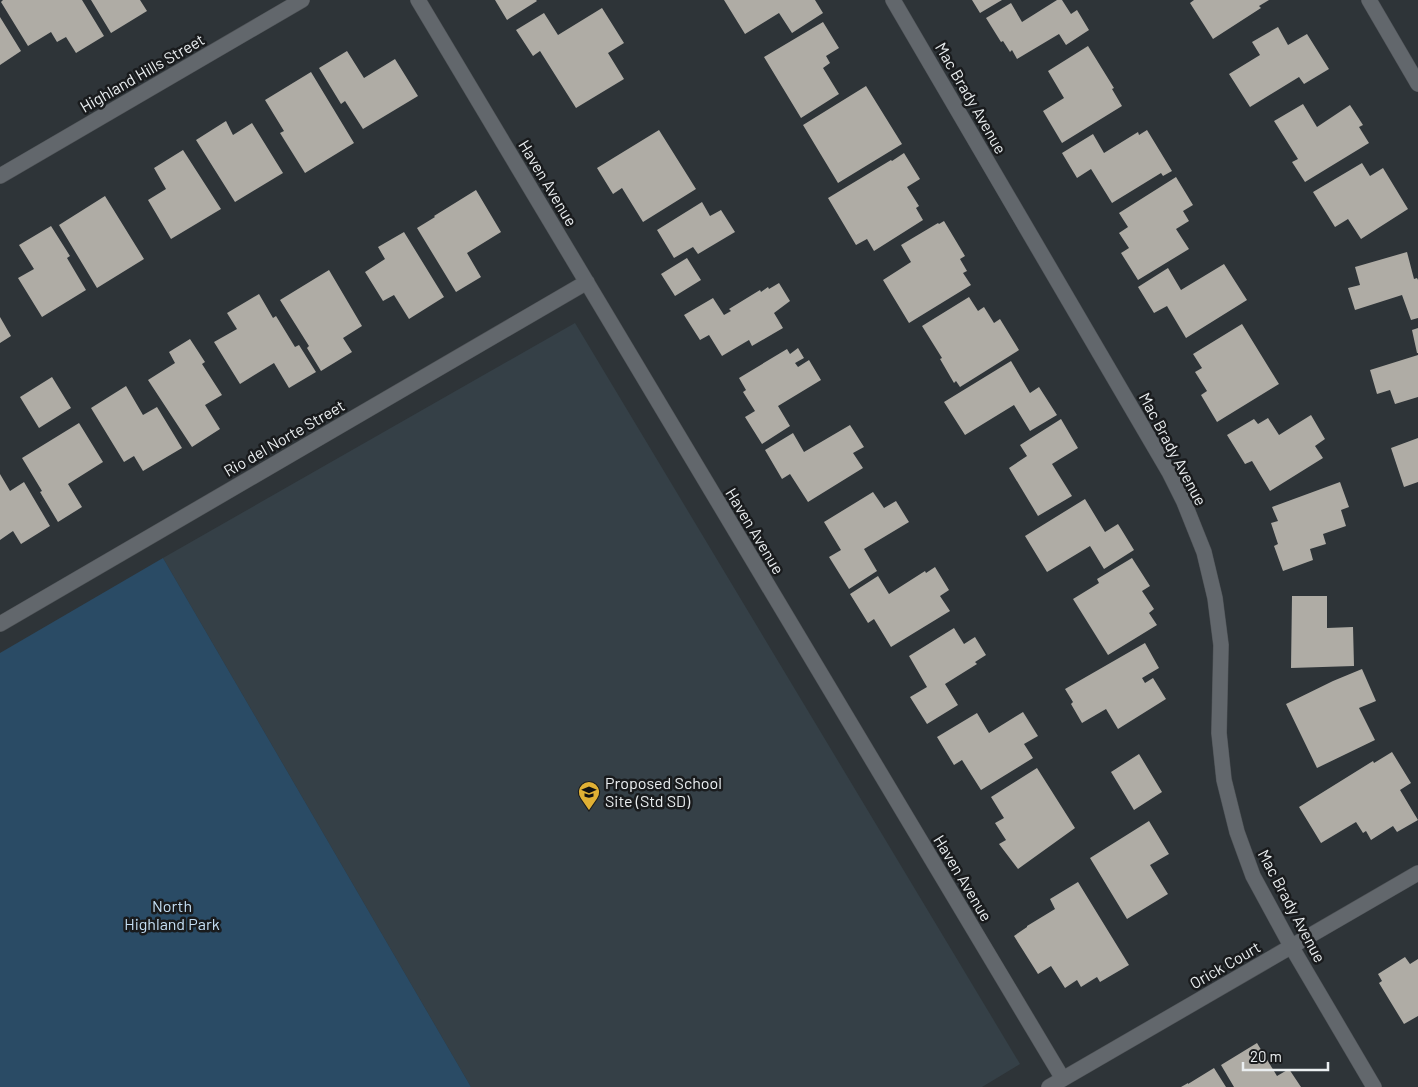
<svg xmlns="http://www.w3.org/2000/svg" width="1418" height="1087" viewBox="0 0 1418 1087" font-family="Barlow,sans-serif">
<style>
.built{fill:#354047}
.green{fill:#2a4b65}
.building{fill:#afaca5}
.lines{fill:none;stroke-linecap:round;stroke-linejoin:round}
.street-casing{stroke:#4e5256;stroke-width:16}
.street{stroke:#62676c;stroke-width:15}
.labels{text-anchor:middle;stroke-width:5;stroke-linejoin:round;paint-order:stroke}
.street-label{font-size:16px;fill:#ebeff1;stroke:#191b1d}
.poi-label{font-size:16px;fill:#ebeff1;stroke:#191b1d;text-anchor:start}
.park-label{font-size:16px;fill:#c5dff4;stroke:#191b1d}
</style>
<rect width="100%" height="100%" fill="#2e3438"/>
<path class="built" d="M575 323 1020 1064 982 1087H471L163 558Z"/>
<path class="green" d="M163 558 471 1087H0V653Z"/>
<path class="building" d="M3 0H82L104 36 76 53 66 37 57 42 51 32 28 46 1 2Z
M91 0H140L147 11 111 33Z
M495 0H536L537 1 507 20Z
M724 0H815L823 13 792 33 779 13 745 34Z
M972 0H1002L980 13Z
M1057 0H1062L1071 14 1077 10 1089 30 1066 45 1059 34 1017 59 1012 50 1010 52 1003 41 1001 42 986 18 1011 3 1022 22Z
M1194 0H1269L1259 6 1261 8 1213 39 1190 3Z
M602 8 624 43 608 53 624 79 576 108 540 51 533 56 516 30 544 13 558 35Z
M0 17 21 51 0 65Z
M823 22 839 48 826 56 830 63 823 68 839 94 801 118 764 57Z
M1278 27 1288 45 1307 34 1329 69 1304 84 1299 77 1250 107 1229 74 1260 55 1252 42Z
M1088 46 1114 88 1112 89 1122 106 1062 143 1043 111 1064 98 1048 71Z
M347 51 364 78 395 59 418 96 363 129 345 101 341 104 319 68Z
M311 72 354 143 305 173 280 133 284 131 265 100Z
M866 86 902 144 838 183 803 125Z
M1303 104 1317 127 1350 105 1363 125 1359 127 1369 143 1305 182 1292 162 1298 159 1274 121Z
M226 121 233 135 252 123 283 173 235 202 196 140Z
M659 130 696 189 643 222 622 188 613 194 597 168Z
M1147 130 1172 171 1163 176 1161 173 1112 203 1091 169 1077 178 1062 153 1093 134 1104 153 1138 132 1139 135Z
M183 150 221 209 171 239 148 200 166 189 154 168Z
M904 153 920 179 907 187 919 206 916 208 923 220 874 251 867 239 856 245 828 198 891 160 892 161Z
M1362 163 1370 176 1383 168 1408 209 1361 239 1348 219 1335 227 1313 192Z
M1176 177 1193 205 1183 211 1189 221 1176 229 1189 249 1138 280 1121 253 1129 248 1119 233 1128 227 1119 213Z
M476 190 501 232 467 253 481 277 456 292 417 228 435 217 434 216Z
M105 196 144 259 97 288 59 225Z
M702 202 710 216 721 210 735 232 698 254 693 247 674 258 657 230Z
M944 221 965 256 960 259 967 271 963 273 971 285 909 323 883 280 911 262 901 245 938 223 939 224Z
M51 226 70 256 67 258 86 290 42 317 18 278 34 269 19 245Z
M404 232 444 297 409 319 394 295 383 301 365 272 385 259 378 247Z
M1407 252 1414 279 1417 278 1418 280V318L1411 320 1402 295 1355 310 1348 288 1360 285 1355 267Z
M687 258 701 280 675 296 661 274Z
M1224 264 1247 300 1186 338 1167 306 1154 313 1138 287 1168 268 1181 290Z
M329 270 362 326 343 338 352 352 321 371 307 348 309 346 280 300Z
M779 283 790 301 774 313 783 328 752 346 749 340 722 356 709 335 700 340 684 315 713 298 724 315 731 311 729 309 760 290 761 292 768 287 769 289Z
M259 294 273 318 276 316 295 347 299 345 316 372 289 388 274 363 240 384 214 342 237 329 227 313Z
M969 297 978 311 984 307 994 323 1000 319 1019 350 960 387 956 381 954 383 940 359 942 358 922 326Z
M0 317 11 336 0 343Z
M1242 324 1279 384 1217 422 1201 395 1207 391 1195 372 1202 368 1193 354Z
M1418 328V353H1417L1412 330Z
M190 339 205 362 202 364 222 395 205 405 220 429 192 447 148 380 175 363 169 352Z
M798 348 804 358 795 363 798 367 809 360 821 380 778 406 790 426 762 444 745 417 755 411 743 392 746 390 739 378 787 349 790 354Z
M1418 355V397L1395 404 1390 390 1377 394 1370 370Z
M1011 361 1030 393 1039 387 1057 415 1030 431 1014 405 965 435 944 402Z
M52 377 71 408 39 428 20 397Z
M126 386 143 415 157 407 182 448 143 471 134 456 124 462 91 408Z
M1311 415 1325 439 1315 446 1323 458 1270 491 1252 461 1245 464 1227 435 1254 419 1258 424 1268 418 1279 435Z
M1061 419 1078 448 1052 464 1072 496 1038 516 1009 468 1027 456 1020 445Z
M79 423 103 462 68 484 82 507 58 522 40 492 42 491 22 458Z
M850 425 864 447 853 453 863 468 808 502 790 474 782 479 765 450 793 433 804 452Z
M1418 438V482L1404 487 1391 448Z
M0 474 10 491 24 482 50 526 21 544 13 531 0 540Z
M1340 482 1349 507 1341 510 1346 526 1323 534 1326 544 1310 549 1313 560 1283 571 1274 546 1278 544 1271 523 1278 521 1272 507Z
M873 492 884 508 896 501 909 522 864 549 877 571 849 589 829 557 841 550 824 522Z
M1085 499 1105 532 1118 524 1134 550 1104 569 1090 546 1047 572 1025 536Z
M1132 558 1150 586 1142 591 1154 609 1149 613 1157 625 1108 655 1073 599 1099 583 1097 579Z
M935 567 949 590 940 596 950 611 891 647 874 619 868 623 850 594 878 576 889 594 925 571 926 573Z
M1292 596H1327V628L1353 627 1354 666 1291 668Z
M954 628 964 644 975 637 986 655 975 662 977 664 945 684 958 705 927 724 910 697 927 687 909 656Z
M1145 643 1159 668 1142 678 1145 683 1153 678 1166 699 1118 729 1106 709 1082 723 1071 704 1073 702 1065 689Z
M1362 669 1376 701 1359 708 1375 740 1317 768 1286 704 1333 681Z
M1023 712 1038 736 1024 744 1033 758 981 790 962 760 954 765 937 737 977 713 989 733Z
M1392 752 1411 783 1400 790 1418 820 1397 832 1393 826 1371 840 1366 831 1363 833 1356 822 1321 843 1299 807 1373 761 1374 763Z
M1139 754 1162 792 1134 810 1111 772Z
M1037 768 1075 828 1018 869 999 844 1006 840 995 823 1004 818 991 797Z
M1149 821 1169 854 1150 865 1168 894 1127 919 1090 858Z
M1078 882 1129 965 1100 982 1097 977 1081 987 1077 980 1065 988 1051 966 1038 974 1014 936 1027 927V926L1055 909 1050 899Z
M1405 957 1410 964 1418 959V1016L1404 1024 1379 983 1382 981 1378 974Z
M1257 1043 1277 1076 1289 1069 1301 1087H1234L1221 1065Z
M1214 1068 1226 1087H1181L1188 1083V1084Z"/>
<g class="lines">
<g class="street-casing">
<path id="street" d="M418 0 1063 1079
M893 0 1169 472 1184 502 1204 552 1215 598 1221 645 1219 733 1224 780 1237 832 1253 876 1291 946 1374 1087
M1369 0 1418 84
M0 176 302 0
M0 624 587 282
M1049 1087 1418 873"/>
</g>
<use href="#street" class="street"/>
</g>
<defs>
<g id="school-pin" transform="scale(1.125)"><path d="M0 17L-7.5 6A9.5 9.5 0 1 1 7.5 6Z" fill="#e0b034" stroke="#191b1d"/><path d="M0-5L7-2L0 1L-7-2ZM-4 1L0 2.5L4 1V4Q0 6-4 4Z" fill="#111"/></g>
</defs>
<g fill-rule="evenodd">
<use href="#school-pin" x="589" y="792"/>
</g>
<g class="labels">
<g class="street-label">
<text transform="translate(142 73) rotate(-30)" y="6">Highland Hills Street</text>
<text transform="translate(971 98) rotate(60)" y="6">Mac Brady Avenue</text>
<text transform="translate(548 183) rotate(59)" y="6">Haven Avenue</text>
<text transform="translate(284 438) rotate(-30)" y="6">Rio del Norte Street</text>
<text transform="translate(1173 449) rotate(62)" y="6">Mac Brady Avenue</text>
<text transform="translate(755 531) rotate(59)" y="6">Haven Avenue</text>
<text transform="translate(963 878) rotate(59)" y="6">Haven Avenue</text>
<text transform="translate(1292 906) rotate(62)" y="6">Mac Brady Avenue</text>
<text transform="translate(1225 965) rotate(-30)" y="6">Orick Court</text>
</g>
<g class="poi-label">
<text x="605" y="789">Proposed School<tspan x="605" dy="18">Site (Std SD)</tspan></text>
</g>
<g class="park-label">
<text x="172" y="912">North<tspan x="172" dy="18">Highland Park</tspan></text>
</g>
</g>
<path d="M1243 1062v8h85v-8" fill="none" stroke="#ebeff1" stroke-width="2.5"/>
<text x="1250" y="1062" font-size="15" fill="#ebeff1" stroke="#191b1d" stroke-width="4" paint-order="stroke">20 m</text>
</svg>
